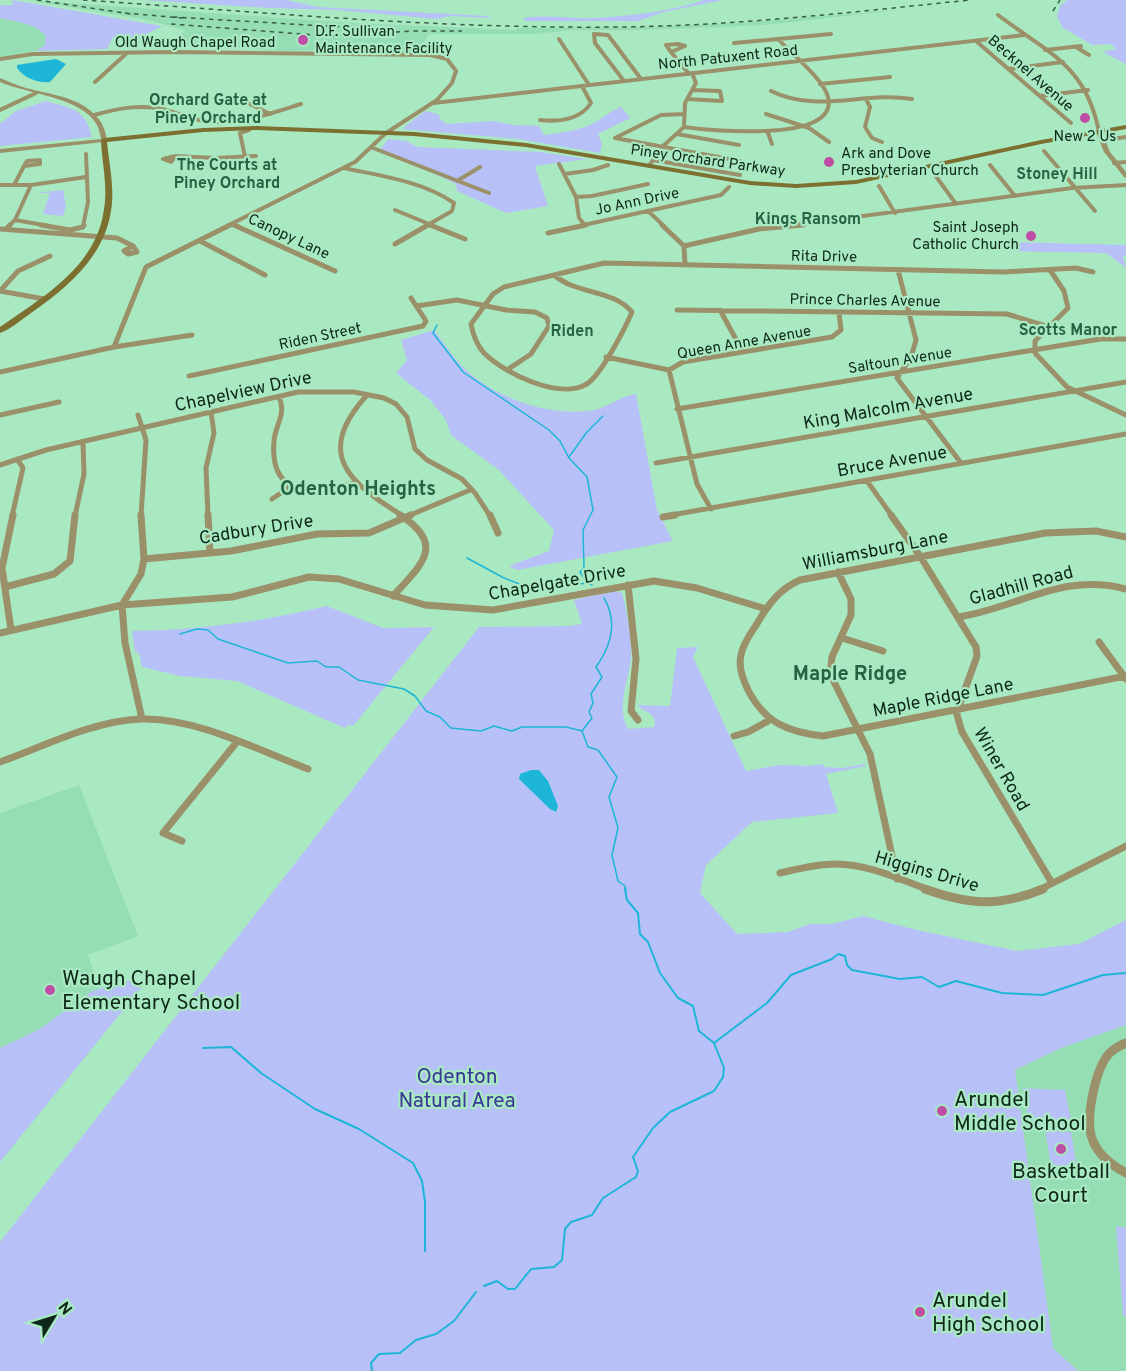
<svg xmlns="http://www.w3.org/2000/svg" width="1126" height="1371" viewBox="0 0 1126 1371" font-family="Overpass,sans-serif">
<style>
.built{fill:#95ddb3}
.green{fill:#b8c1f7}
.water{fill:#1db6d6}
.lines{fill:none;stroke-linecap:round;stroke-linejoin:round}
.stream-far1{stroke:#1db6d6;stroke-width:1.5}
.stream{stroke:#1db6d6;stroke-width:2}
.minor-far3{stroke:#9a916a;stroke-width:4}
.minor-far2{stroke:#9a916a;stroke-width:5}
.minor-far1{stroke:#9a916a;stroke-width:7}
.minor{stroke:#9a916a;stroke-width:9}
.tertiary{fill:#9a916a;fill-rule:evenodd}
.secondary{fill:#7c6f30;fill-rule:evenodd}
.rail{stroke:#385d48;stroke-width:1.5;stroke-dasharray:4.5 4.5;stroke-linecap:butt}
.poi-dot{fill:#bf4ca5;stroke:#a9e9c2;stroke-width:2}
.labels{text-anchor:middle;stroke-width:4.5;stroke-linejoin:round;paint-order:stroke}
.far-poi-label{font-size:15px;fill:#0d2719;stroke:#a9e9c2;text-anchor:start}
.far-street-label{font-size:15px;fill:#0d2719;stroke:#a9e9c2}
.far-neighbourhood-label{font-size:16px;font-weight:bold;fill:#256343;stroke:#a9e9c2}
.street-label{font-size:18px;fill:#0d2719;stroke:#a9e9c2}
.neighbourhood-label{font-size:20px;font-weight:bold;fill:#256343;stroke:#a9e9c2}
.near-poi-label{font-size:21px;fill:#0d2719;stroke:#a9e9c2;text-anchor:start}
.near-park-label{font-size:21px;fill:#393798;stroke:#a9e9c2}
</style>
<rect width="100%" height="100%" fill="#a9e9c2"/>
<path class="built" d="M25 0 354 23 516 30 517 28 645 27 752 22 907 9 766 25 641 30H573L534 34H429L417 52 383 53 376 49 279 51 178 45 176 43 185 30 143 19Z
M0 18 27 24 40 29 46 36 45 45 36 51 0 57Z
M79 785 138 936 88 955 111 1025 0 1162V813Z
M1126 973V1371H773L739 1023Z"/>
<path class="green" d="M12 0 162 26 139 38 113 37 107 49 36 51 45 45 46 36C35 23 17 22 0 18V5H13Z
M144 0H286L318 7 487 16 492 18 451 16 436 19 339 10 268 8Z
M704 0H723L664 12 638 21H525L524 18C547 14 571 19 594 18 630 16 669 12 704 0Z
M1067 0H1126V64L1103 52 1116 49 1110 44 1092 45 1062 27 1057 16 1060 6Z
M46 101C73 109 85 108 92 137L0 146V124L16 111Z
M621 107 630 118 598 134 602 144 600 153 518 139 402 129 425 111 438 114 441 120 447 124 494 121 514 125 539 126 544 135C560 133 576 131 592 124 602 119 610 111 621 107Z
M388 139 407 141 417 147 540 152 587 159 535 166 548 206 506 213 457 191 456 184 421 167 380 150Z
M63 190 66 206 63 216 43 214 50 193H36Z
M1007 242 1126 245V256H1123L1126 268 1106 253 1007 251Z
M434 330C444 343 454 359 466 370 498 399 546 415 589 411 607 409 619 396 636 394L657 510 673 541 517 570 509 566 549 551 554 530 499 470 451 435 446 420 430 400 396 373 407 360 401 340Z
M615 591 622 593C627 612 632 639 631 659 628 682 616 708 628 729L654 727C658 713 645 713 637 705L670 706 677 648 698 647 693 657 746 771 779 765 809 766 823 764 824 767 842 768 865 764V766L826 774 838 813 752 822 706 865 700 893 737 934 787 932 811 924H832L863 916 917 930 1017 951 1079 944 1126 920V1025L1061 1048 1015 1070 1053 1348 1078 1371H0V1242L479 627 568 626 582 624 574 600Z
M327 606 383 628 434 627 353 726 348 725 345 728 237 681 180 676 142 667 139 653 135 652 132 631C200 630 260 622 327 606Z
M131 980 141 988 0 1162V1048L40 1029 92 991Z
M1023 1088 1065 1090 1073 1130 1030 1127Z
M1045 1129 1071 1132 1077 1167 1051 1166Z
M1116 1226 1126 1228V1316H1123Z"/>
<path class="water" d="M56 59 66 64 50 82C37 83 24 78 17 68V65Z
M531 770H539L548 781 558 806 556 812 550 809 519 779 520 774Z"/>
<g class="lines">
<path class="stream-far1" d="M437 325 433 333 463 372 549 430 560 441 569 458 587 477 593 510 583 530 584 568 580 572 587 583 592 585
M569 457 587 432 603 416
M467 558 502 577 534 590 587 583
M604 598C618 622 611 646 596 667L602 677 591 694 593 703 589 712 592 718 582 731 588 747 598 750 617 777 609 797 618 828 612 855 618 881 625 886 626 890
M180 634 197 629 208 630 218 639 288 663 317 661 326 667H339L358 680 404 689 415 696 426 711 440 717 451 728 481 731 494 726 512 731 522 727H566L582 731"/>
<path class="stream" d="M714 1043 767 1003 791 975 832 959 838 954 845 956 847 965 852 970 900 979 922 977 939 987 956 981 1002 993 1043 995 1103 975 1126 973
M203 1048 231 1047 261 1073 315 1109 359 1129 413 1163 422 1181 425 1202V1251
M484 1286 497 1281 508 1289H515L531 1269 554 1267 562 1260 565 1229 571 1222 592 1215 603 1198 636 1177 638 1171 633 1157 653 1128 670 1112 714 1091 723 1077 724 1068 714 1043 699 1031 693 1006 678 998 660 973 648 942 640 934 638 913 627 900 625 889
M372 1371 371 1363 379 1354 400 1353 416 1340 436 1334 454 1321 476 1292"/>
<path class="minor-far3" d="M998 15C1048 53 1086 65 1099 132
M559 39 589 85
M976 41 1071 123
M734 43 831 34
M678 44 685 46 671 52 666 45Z
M1076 47 1089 55
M1045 50 1081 46
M671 52 689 74
M0 59 33 54 173 52 430 55 447 59 456 71 452 83 437 100 386 133 355 162 227 226
M1008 69 1063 62
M624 81 595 43 594 34 608 35 641 79
M95 82 127 53
M820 84 890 77
M771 91C818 114 863 91 912 99
M1040 96 1088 90
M240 99 270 114
M687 99 722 101 720 91 692 90
M866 99 870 107 865 127 872 138 882 142
M434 103 1024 35
M0 110 36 93
M684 114 661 115 615 138 740 161
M766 114 809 128 829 142
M94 115C116 109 139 104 162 109 179 113 194 121 211 122 242 124 272 113 301 104
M540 120C559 122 580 120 591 103L582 86
M684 127C707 130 840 144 828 97 824 80 792 54 780 41
M768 133 772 144
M677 134 739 145
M1113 139 1126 137
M373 148 489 193
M1044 151 1095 211
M176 156 215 158 256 156
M176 156 171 162 163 159Z
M245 157 240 133 249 130
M40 160V164L24 166 27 161Z
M653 160 740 175
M1114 163 1126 162
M559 164 576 197 579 218 585 225
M990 165 1015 196
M649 166 662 147 684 127 685 103 696 83 692 73
M344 168C381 176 422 181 454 203L452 211 426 226
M565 174 593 170 608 165
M935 175 956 204
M457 181 480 167
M0 185H31L86 177
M14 185 24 166
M879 186 895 213
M576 197 592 196 648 184
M395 210 434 226
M648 211 664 226
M15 220 49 226
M233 224 238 226
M9 226 15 220 31 185
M83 226 88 202 86 154
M579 226 721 195 729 187
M788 226 1072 188 1126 185"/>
<path class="minor-far2" d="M41 225 70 230 83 227 84 225
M234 225 335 271
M430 225 465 239
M662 225 684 246 685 265
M0 229 117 238 133 246
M6 229 10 225
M548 233 586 225
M200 241 265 275
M395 244 428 225
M133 246 137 252 128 254 124 251Z
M684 246 759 229 803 225
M898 270 916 340 911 357 897 378 961 463
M1050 270 1064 291 1068 308 1035 341V353L1067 387 1126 415
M554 275C577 295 613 289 632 312 625 328 600 378 585 385 557 399 504 373 484 353 476 344 473 335 471 324L493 294 504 287Z
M554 275 604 263 1003 272 1076 268 1093 272
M0 291 18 271 50 256
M0 291 44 299
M416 306 457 300 506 310 535 312 547 318 549 326 531 354 507 370
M677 310 1007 314 1049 327
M720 310 743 352
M114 347 192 335
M606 357 669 370
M0 372 114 347 146 267 230 225
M189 376 423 326 426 321 411 298
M367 395C314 454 348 482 403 516
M279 397C287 414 275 425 274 441 269 498 314 495 354 483
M677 409 1100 339H1126
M0 415 59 402
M138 415 146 440 141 516
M656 463 1126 382
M0 465 46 450 298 392H354L384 398 396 404 407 417 415 449 427 460 462 479 475 493 490 516
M867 481 892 516
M272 499 290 487
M711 509 697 484 669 370 683 362 832 337 841 330 839 312
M12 516 23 468 17 459
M75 516 84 474 83 442
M208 516 206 468 214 433 211 412
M408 516 470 490
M666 516 1126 434"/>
<path class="minor-far1" d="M141 515 144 559 141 574 122 605 125 643 142 719
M208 515 210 553
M490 515 498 533
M891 515 920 556 976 647 977 656 958 709 957 715 962 732 1052 883
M663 517 675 515
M1126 537 1096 531 1045 533 800 580C780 589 769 603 758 622 752 632 743 643 741 655 738 667 743 679 748 690 765 723 788 732 823 736L1126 676
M144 559 231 551 317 534 369 533 411 515
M838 572 851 599V615L832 657 830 674 870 754 897 879
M628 585 636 659 631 711 638 720
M5 587 54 574 70 561 75 515
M393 596C421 565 447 545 400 515
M959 617C1020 607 1063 572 1126 589
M11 630 2 568 13 515
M0 633 122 605 232 597 309 577 339 579 425 605 493 610 654 581 697 588 766 609
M842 638 883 651
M1099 642 1126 679
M734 736 748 732 768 721
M0 762C45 746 92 721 141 719 195 717 258 750 308 769
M182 841 163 833 236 743
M780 873C798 869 816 864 835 864 868 864 899 879 929 890
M1039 890 1126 846"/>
<path class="minor" d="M925 889C969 905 999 907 1043 889
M1126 1043C1119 1046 1112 1049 1107 1056 1095 1073 1084 1121 1093 1141 1099 1156 1113 1166 1126 1173"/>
<path class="tertiary" d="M0 78C9 82 17 85 26 88 49 94 79 97 95 115 103 122 105 130 107 140L104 142 0 153V149L101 139C100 134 99 129 97 125 82 97 27 94 0 82Z
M1097 131 1102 132 1110 152 1126 172V178L1124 177 1104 152 1096 132Z"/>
<path class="secondary" d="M1126 125V129L1041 144 856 184 796 188 750 185 526 147 414 136 257 130 203 132 107 142C109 164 115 188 111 211 104 257 67 288 31 313 21 320 11 329 0 333V327C42 298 97 266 104 209 108 187 102 163 101 140L104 138 203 128 257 126 414 132 526 143 750 181 796 184 856 180 1041 140Z"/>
<path class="rail" d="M37 0 131 14
M83 0C261 12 439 29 617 27 735 26 853 12 970 0
M1053 11 1060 0
M125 13 182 18
M173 17 359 28
M171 24 328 36 413 31H462"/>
</g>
<g class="poi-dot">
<circle cx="303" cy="40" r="6"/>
<circle cx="1085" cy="118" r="6"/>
<circle cx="829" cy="162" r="6"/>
<circle cx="1031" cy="236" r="6"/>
<circle cx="50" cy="990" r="6"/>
<circle cx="942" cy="1111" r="6"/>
<circle cx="1061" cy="1149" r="6"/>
<circle cx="920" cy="1312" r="6"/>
</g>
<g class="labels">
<g class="far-poi-label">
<text x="315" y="36">D.F. Sullivan<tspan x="315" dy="17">Maintenance Facility</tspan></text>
<text x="1085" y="141" text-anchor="middle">New 2 Us</text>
<text x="841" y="158">Ark and Dove<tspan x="841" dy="17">Presbyterian Church</tspan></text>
<text x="1019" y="232" text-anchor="end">Saint Joseph<tspan x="1019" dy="17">Catholic Church</tspan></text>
</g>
<g class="far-street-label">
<text x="195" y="47">Old Waugh Chapel Road</text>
<text transform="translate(728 57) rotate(-6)" y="5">North Patuxent Road</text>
<text transform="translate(1031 73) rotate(41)" y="5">Becknel Avenue</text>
<text transform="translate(708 160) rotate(8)" y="5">Piney Orchard Parkway</text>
<text transform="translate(637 201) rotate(-12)" y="5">Jo Ann Drive</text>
<text transform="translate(289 236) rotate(25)" y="5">Canopy Lane</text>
<text transform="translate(824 256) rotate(1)" y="5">Rita Drive</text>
<text transform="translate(865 300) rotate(1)" y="5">Prince Charles Avenue</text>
<text transform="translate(320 336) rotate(-12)" y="5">Riden Street</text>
<text transform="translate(744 342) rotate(-10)" y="5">Queen Anne Avenue</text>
<text transform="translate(900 360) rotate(-9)" y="5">Saltoun Avenue</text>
</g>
<g class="far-neighbourhood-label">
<text x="208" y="105">Orchard Gate at<tspan x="208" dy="18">Piney Orchard</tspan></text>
<text x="227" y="170">The Courts at<tspan x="227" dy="18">Piney Orchard</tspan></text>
<text x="1057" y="179">Stoney Hill</text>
<text x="808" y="224">Kings Ransom</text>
<text x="1068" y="335">Scotts Manor</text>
<text x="572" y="336">Riden</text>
</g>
<g class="street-label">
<text transform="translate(243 391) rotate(-12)" y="6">Chapelview Drive</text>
<text transform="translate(888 408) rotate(-10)" y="6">King Malcolm Avenue</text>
<text transform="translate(892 461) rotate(-10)" y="6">Bruce Avenue</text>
<text transform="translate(256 529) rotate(-9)" y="6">Cadbury Drive</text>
<text transform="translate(875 550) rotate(-11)" y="6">Williamsburg Lane</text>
<text transform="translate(557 582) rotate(-10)" y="6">Chapelgate Drive</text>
<text transform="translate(1021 585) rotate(-15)" y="6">Gladhill Road</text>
<text transform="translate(943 697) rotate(-11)" y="6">Maple Ridge Lane</text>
<text transform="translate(1002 769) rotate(60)" y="6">Winer Road</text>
<text transform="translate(927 871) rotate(16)" y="6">Higgins Drive</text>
</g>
<g class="neighbourhood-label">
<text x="358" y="495">Odenton Heights</text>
<text x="850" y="680">Maple Ridge</text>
</g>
<g class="near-poi-label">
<text x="62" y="985">Waugh Chapel<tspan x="62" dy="24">Elementary School</tspan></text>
<text x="954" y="1106">Arundel<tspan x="954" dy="24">Middle School</tspan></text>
<text x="1061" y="1178" text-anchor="middle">Basketball<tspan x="1061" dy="24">Court</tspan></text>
<text x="932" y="1307">Arundel<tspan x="932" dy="24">High School</tspan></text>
</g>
<g class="near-park-label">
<text x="457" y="1083">Odenton<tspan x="457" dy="24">Natural Area</tspan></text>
</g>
</g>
<g transform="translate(54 1317) rotate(52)" stroke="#a9e9c2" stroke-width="4.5" paint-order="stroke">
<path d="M0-4.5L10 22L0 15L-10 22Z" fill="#0d2719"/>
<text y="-9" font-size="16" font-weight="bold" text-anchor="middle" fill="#0d2719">N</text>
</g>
</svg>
